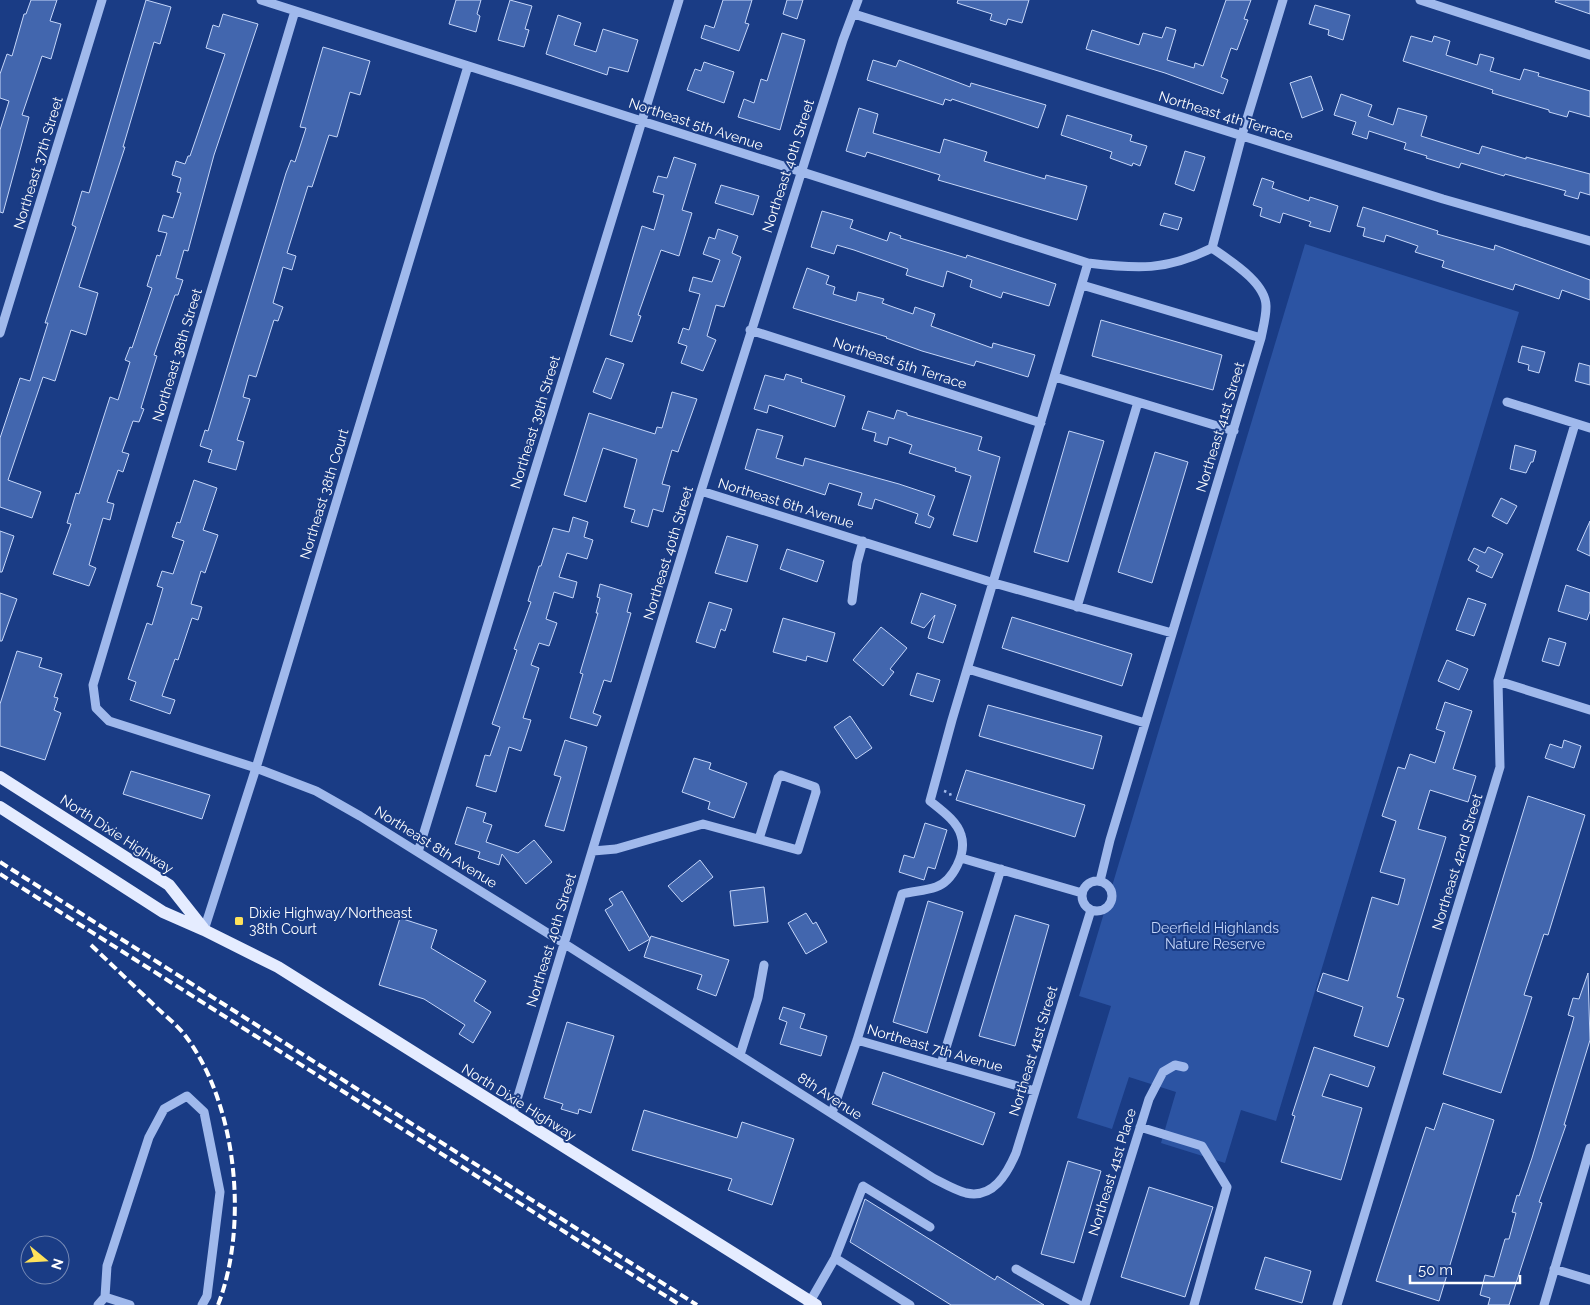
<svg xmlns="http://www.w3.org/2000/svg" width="1590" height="1305" viewBox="0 0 1590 1305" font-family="Raleway,sans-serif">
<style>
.green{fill:#2c54a3}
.building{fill:#4266ae;stroke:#c5d6f9}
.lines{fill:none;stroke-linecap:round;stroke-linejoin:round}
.path{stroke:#a0b9ec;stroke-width:2.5;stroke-dasharray:2.5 4;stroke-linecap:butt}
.minor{stroke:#a0b9ec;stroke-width:9}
.major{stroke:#e5ecff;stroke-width:12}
.rail{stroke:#fff;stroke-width:4;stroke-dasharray:9 4;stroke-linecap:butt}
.poi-dot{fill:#fee25b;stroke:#1a3c85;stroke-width:2}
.labels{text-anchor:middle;stroke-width:4;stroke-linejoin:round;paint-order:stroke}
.street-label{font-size:14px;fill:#fff;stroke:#1a3c85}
.poi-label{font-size:14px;fill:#fff;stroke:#1a3c85;text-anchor:start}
.park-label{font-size:14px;fill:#c5d6f9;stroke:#1a3c85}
</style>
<rect width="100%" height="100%" fill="#1a3c85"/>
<path class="green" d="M1305 244 1519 312 1276 1121 1241 1110 1225 1163 1161 1143 1176 1092 1129 1077 1112 1129 1077 1118 1111 1006 1079 996Z"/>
<path class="building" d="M31 0H57L50 21 61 24 51 59 42 56 22 115 29 117 3 213 0 212V130L9 101 0 98V74L7 54 12 56 24 14H26Z
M146 0 171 7 160 44 154 42 123 147H125L79 287 98 293 86 335 71 330 55 381 43 377 8 480 41 492 32 518 0 507V438L20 378 30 381 48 323H45L76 227 72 225 82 191 89 193Z
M456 0H481L477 14 480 16 476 32 449 24Z
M510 0 532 6 525 29 529 30 524 47 498 40Z
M723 0H752L745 23 749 24 739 51 701 38 705 25 714 28Z
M787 0H803L797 19 783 14Z
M958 0H1029L1022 23 1008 19 1006 25 990 20 992 14 957 3Z
M1226 0H1251L1244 19 1248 20 1237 50 1231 48 1221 77 1228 80 1223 94 1165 73 1086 49 1092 30 1139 45 1143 33 1162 38 1166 27 1176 30 1167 60 1194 68 1195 63 1203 66Z
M1556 0H1590V14L1555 2Z
M1315 5 1350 15 1343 40 1328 35 1329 30 1309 24Z
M223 14 258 24 214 155 188 251 184 250 176 278 183 280 178 295H175L154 355 157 356 141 408 144 409 139 422 133 421 122 452 129 454 123 472 118 470 107 502 114 504 110 520 103 518 89 565 96 568 89 586 53 574 71 524 67 523 76 493 79 494 110 397 118 400 130 362 125 360 130 347 132 348 152 288 147 286 157 255 160 256 167 233 158 231 163 215 173 218 181 193 177 192 181 178 172 175 176 161 185 164 188 156H190L225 54 206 48 213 25 219 27Z
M558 15 581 23 574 45 596 52 603 29 638 40 628 72 609 67 607 75 546 54Z
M782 33 805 40 780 130 738 117 744 99 754 103 761 79 767 81Z
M1411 36 1432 42 1434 36 1450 41 1446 55 1477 65 1480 54 1494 58 1490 71 1520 80 1524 69 1539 73 1538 76 1590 91V117L1569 111 1567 117 1549 112V110L1492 93 1493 90 1403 61Z
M323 47 370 61 360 95 350 92 337 137 329 135 312 187 308 186 287 253 296 256 292 270 283 267 273 303 283 307 278 321 274 320 256 377 249 375 243 397 250 399 237 440 244 442 236 470 208 462 212 450 200 446 205 430 208 431 286 173 291 160 295 162 306 128 300 127Z
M873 60 896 67 899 60 970 87 971 83 1046 105 1038 128 952 99 951 101 945 99 943 105 867 80Z
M704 62 734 72 724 103 687 90 695 69 701 71Z
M1311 76 1323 110 1302 118 1290 83Z
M1341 94 1372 105 1368 116 1393 125 1398 108 1427 116 1421 136 1479 154 1482 146 1526 159V157L1590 174V195L1580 192 1578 199 1564 195 1566 191 1505 174 1504 176 1461 163 1459 168 1426 158 1427 156 1404 149 1406 143 1369 131 1367 139 1352 134 1356 122 1334 115Z
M859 108 878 114 873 133 940 153 944 139 987 152 984 161 1045 179 1046 175 1087 186 1077 220 938 180 940 175 867 152 865 157 846 151Z
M1067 115 1132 135 1130 141 1147 146 1140 166 1133 163 1132 166 1110 158 1112 152 1061 135Z
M1185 151 1205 157 1194 191 1175 184Z
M674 157 696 164 682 210 692 213 679 256 661 250 638 315 641 316 632 342 610 335 642 226 654 230 664 195 653 192 658 176 667 178Z
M1262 178 1274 182 1272 188 1309 201 1310 197 1338 206 1330 232 1309 226 1311 222 1283 213 1280 223 1260 216 1262 208 1253 205Z
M721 185 759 196 753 215 715 203Z
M1363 207 1438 231 1437 234 1494 250 1495 245 1590 280V300L1562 290 1559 299 1515 284 1513 290 1442 267 1444 261 1415 252 1418 246 1386 235 1384 242 1363 236 1365 228 1357 226Z
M822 211 853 220 850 228 887 241 890 232 901 236 900 238 966 258 967 255 1056 284 1049 306 1003 292 1001 298 970 287 972 280 947 271 943 287 906 275 908 269 854 250 837 245 834 254 811 247Z
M1164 213 1182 218 1178 230 1160 225Z
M718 229 738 236 732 253 741 257 724 307 716 305 707 336 716 340 703 371 681 363 687 346 678 343 683 328 689 330 700 294 689 291 693 277 712 282 720 260 703 254 709 237 715 239Z
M807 268 829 276 826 284 835 287 833 294 856 301 858 292 884 299 882 303 913 314 915 307 935 314 931 326 992 348 993 343 1035 355 1028 377 976 361 974 366 922 351 886 338 887 337 793 308Z
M1101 320 1222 355 1213 390 1092 356Z
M1522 346 1545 352 1539 373 1528 370 1529 365 1518 362Z
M606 358 624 364 611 399 593 392Z
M1579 363 1590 366V385L1575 381Z
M786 374 802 379 801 382 845 396 835 427 769 405 767 413 754 409 765 375 784 380Z
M672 392 697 399 678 452 672 450 662 484 670 486 663 512 653 509 648 527 631 522 635 510 624 507 637 459 603 448 586 502 564 495 589 413 655 434 657 427 662 428Z
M897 410 907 413V415L982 437 978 450 1000 457 977 542 953 535 971 476 955 471 956 468 909 453 912 445 889 437 887 445 874 441 876 433 862 429 868 411 894 419Z
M757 429 783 436 776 458 803 466 805 458 899 484 935 496 928 515 934 518 930 528 915 523 918 514 875 499 872 509 858 505 862 493 829 483 825 495 745 469Z
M1069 431 1104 441 1068 562 1034 552Z
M1515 445 1536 451 1533 462H1531L1526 473 1510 469Z
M1155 452 1188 462 1152 583 1118 572Z
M194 480 217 488 203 530 218 535 205 573 201 571 191 604 202 607 198 620 192 618 178 660 175 659 162 696 175 700 170 714 130 700 136 682 128 679 147 623 152 625 163 588 157 586 162 571 173 574 184 541 172 537 177 522 180 523Z
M1501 498 1517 506 1507 524 1492 516Z
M573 517 588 522 584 537 593 540 587 559 567 553 559 577 577 582 573 598 554 592 546 619 557 623 549 646 539 643 531 665 539 668 523 718 531 720 521 751 509 747 496 792 476 786 485 755 490 756 500 727 492 724 517 650 514 649 531 602 528 601 539 566H541L553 528 569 532Z
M1590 521V556L1577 550Z
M0 531 14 536 2 572H0Z
M727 536 758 545 747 582 715 573Z
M1488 547 1503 554 1492 578 1476 571 1479 566 1468 560 1474 548 1485 553Z
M787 549 824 561 817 582 780 569Z
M600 584 632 594 627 612 631 613 611 682 604 680 593 713 601 716 597 726 570 718 583 674 580 673 598 613H596L600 598 597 597Z
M1566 585 1590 593V611L1587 620 1558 611Z
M0 593 17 599 2 641H0Z
M921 593 956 605 943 643 928 638 935 615 924 628 911 623Z
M1468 598 1486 604 1474 636 1456 630Z
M709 602 732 609 725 631 721 629 715 648 696 642Z
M1012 617 1132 654 1122 686 1002 648Z
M783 618 835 633 827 662 807 656 806 661 773 652Z
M881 627 907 648 890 669 894 672 883 686 853 660Z
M1549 638 1566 643 1559 666 1542 661Z
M17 651 42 658 39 667 62 674 54 697 58 698 54 710 61 713 45 760 0 746V704Z
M1447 660 1468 669 1459 690 1438 681Z
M917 673 940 680 933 702 910 695Z
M1445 702 1472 711 1453 769 1476 776 1468 802 1430 790 1418 829 1446 837 1397 997 1404 999 1388 1047 1354 1036 1363 1007 1317 991 1323 973 1348 981 1372 897 1398 905 1405 879 1380 872 1396 821 1382 816 1398 767 1405 769 1410 754 1435 763 1445 732 1436 729Z
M988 705 1102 736 1093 769 979 736Z
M850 716 872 748 856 759 834 727Z
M565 740 587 747 564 831 545 826 561 777 554 775Z
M1564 740 1581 746 1574 768 1545 758 1550 744 1562 748Z
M694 758 711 763 709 769 747 783 734 818 708 809 710 802 682 792Z
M966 770 1085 805 1075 837 956 800Z
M131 771 210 795 202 819 123 794Z
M1528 796 1585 815 1548 935 1544 934 1524 995 1532 997 1501 1093 1443 1074Z
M467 807 486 813 483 822 492 825 486 842 518 853 534 840 552 862 526 884 502 854 499 865 478 858 480 852 455 844Z
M925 823 947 830 935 869 928 867 924 880 899 872 904 855 914 858Z
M700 860 713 877 682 902 668 886Z
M764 887 768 922 734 926 730 891Z
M622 891 650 939 629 951 605 910 613 905 609 899Z
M928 901 963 912 927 1033 893 1022Z
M806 913 813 924 816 922 827 942 806 954 788 923Z
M1015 915 1049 925 1015 1046 979 1036Z
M400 918 437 930 431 948 486 981 474 1001 491 1012 473 1043 459 1034 465 1025 424 999 379 985Z
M651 936 729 960 716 996 697 989 702 975 644 957Z
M1588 973 1590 1040 1564 1125H1566L1539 1202 1542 1203 1509 1305H1488L1490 1298 1480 1295 1485 1275 1494 1277 1505 1239H1509L1516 1213 1512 1212 1517 1195 1519 1196 1532 1158 1571 1028 1574 1017 1568 1015 1573 998 1579 999Z
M783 1007 805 1014 800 1028 827 1036 821 1056 780 1044 787 1022 779 1019Z
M567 1022 614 1036 591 1113 579 1109 578 1114 561 1109 563 1104 544 1098Z
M1314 1047 1375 1067 1368 1087 1330 1074 1322 1096 1362 1108 1341 1180 1281 1162 1295 1116 1292 1115Z
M883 1072 995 1113 983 1145 872 1104Z
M1443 1103 1494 1120 1439 1301 1376 1281 1426 1127 1434 1130Z
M644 1110 737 1138 742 1122 794 1139 772 1205 728 1190 732 1179 632 1150Z
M1068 1161 1101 1171 1074 1263 1041 1254Z
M1149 1187 1213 1207 1185 1297 1121 1277Z
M865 1199 995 1280 997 1276 1044 1305H951L850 1242Z
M1265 1257 1311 1271 1302 1303 1255 1289Z"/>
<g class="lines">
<path class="path" d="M944 791 950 793 951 797"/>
<path class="minor" d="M261 0 1088 263C1137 269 1166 271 1212 248
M1420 0 1590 55
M295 11 93 685 96 708 109 721 256 768 316 791 360 816 565 944 933 1178C943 1183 955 1190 966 1193 993 1199 1007 1174 1016 1153L1091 910
M854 14 1443 199 1590 241
M1082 285 1261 338
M750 330 1041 423
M0 333 102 0
M1055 377 1234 431
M1507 402 1590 428
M701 491 994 583 1172 633
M852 601 857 563 863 541
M1077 607 1138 402
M968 669 1145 723
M1498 681 1590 710
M593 851 616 849 703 824 798 850 816 792 815 787 781 775 778 778 759 839
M418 852 679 0
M961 858 1082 893
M1100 881 1110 840 1261 338C1263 328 1266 317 1266 307 1267 283 1229 260 1212 248L1242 135 1283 0
M1082 896a15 15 0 1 1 30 0a15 15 0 1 1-30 0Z
M204 930 256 768 468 66
M857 1040 1035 1091
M740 1055 758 998 764 965
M941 1064 1001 869
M832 1113 857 1040 902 894C913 891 925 891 936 887 953 881 967 853 961 835 957 821 941 810 930 801L952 720 1088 263
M512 1116 701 491 843 40 858 0
M1140 1127 1202 1146 1227 1187 1194 1305
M835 1258 910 1305
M1016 1269 1079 1305
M1554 1269 1590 1280
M105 1297 130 1305
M98 1305 105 1297 107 1266 149 1137 164 1109 187 1096 204 1112 220 1192 207 1296 202 1305
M808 1305 835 1258 863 1186 930 1227
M1085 1305 1149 1099 1163 1072 1175 1065 1184 1067
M1337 1305 1500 767 1498 681 1575 424
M1544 1305 1590 1148"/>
<path class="major" d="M0 777 169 885 203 928
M0 807 163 912 204 930 278 967 816 1305"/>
<path class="rail" d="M0 862 697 1305
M0 874 680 1305
M91 945C112 965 133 985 154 1005 163 1014 175 1023 184 1034 237 1102 249 1225 218 1305"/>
</g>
<rect class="poi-dot" x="234" y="916" width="10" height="10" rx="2.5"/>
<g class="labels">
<g class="street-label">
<text transform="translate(1226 116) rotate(17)" y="5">Northeast 4th Terrace</text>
<text transform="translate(696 124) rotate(18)" y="5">Northeast 5th Avenue</text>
<text transform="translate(38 163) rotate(-73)" y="5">Northeast 37th Street</text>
<text transform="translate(788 166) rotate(-72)" y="5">Northeast 40th Street</text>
<text transform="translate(177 355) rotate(-73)" y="5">Northeast 38th Street</text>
<text transform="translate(900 363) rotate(18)" y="5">Northeast 5th Terrace</text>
<text transform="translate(535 422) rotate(-73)" y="5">Northeast 39th Street</text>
<text transform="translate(1220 427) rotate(-73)" y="5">Northeast 41st Street</text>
<text transform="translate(324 494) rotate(-73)" y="5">Northeast 38th Court</text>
<text transform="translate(786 503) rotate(17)" y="5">Northeast 6th Avenue</text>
<text transform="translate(668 553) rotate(-73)" y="5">Northeast 40th Street</text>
<text transform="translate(117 834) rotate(33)" y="5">North Dixie Highway</text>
<text transform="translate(436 847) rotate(32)" y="5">Northeast 8th Avenue</text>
<text transform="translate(1457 862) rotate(-73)" y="5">Northeast 42nd Street</text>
<text transform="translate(551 940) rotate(-73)" y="5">Northeast 40th Street</text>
<text transform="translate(935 1048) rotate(16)" y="5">Northeast 7th Avenue</text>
<text transform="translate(1033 1051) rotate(-73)" y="5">Northeast 41st Street</text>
<text transform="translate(830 1096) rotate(33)" y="5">8th Avenue</text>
<text transform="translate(519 1102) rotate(32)" y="5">North Dixie Highway</text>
<text transform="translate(1112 1172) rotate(-73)" y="5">Northeast 41st Place</text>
</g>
<g class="poi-label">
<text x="249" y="918">Dixie Highway/Northeast<tspan x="249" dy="16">38th Court</tspan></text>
</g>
<g class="park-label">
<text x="1215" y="933">Deerfield Highlands<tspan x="1215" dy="16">Nature Reserve</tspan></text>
</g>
</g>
<g transform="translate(45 1260) rotate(108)"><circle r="24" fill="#1a3c85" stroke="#768ab6"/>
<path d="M0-4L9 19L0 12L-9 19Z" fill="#fee25b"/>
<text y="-8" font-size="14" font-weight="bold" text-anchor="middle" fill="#ffffff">N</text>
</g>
<path d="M1410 1275v8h110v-8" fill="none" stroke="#ffffff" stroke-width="2.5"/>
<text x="1418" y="1275" font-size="15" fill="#ffffff" stroke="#1a3c85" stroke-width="4" paint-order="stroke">50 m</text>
</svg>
